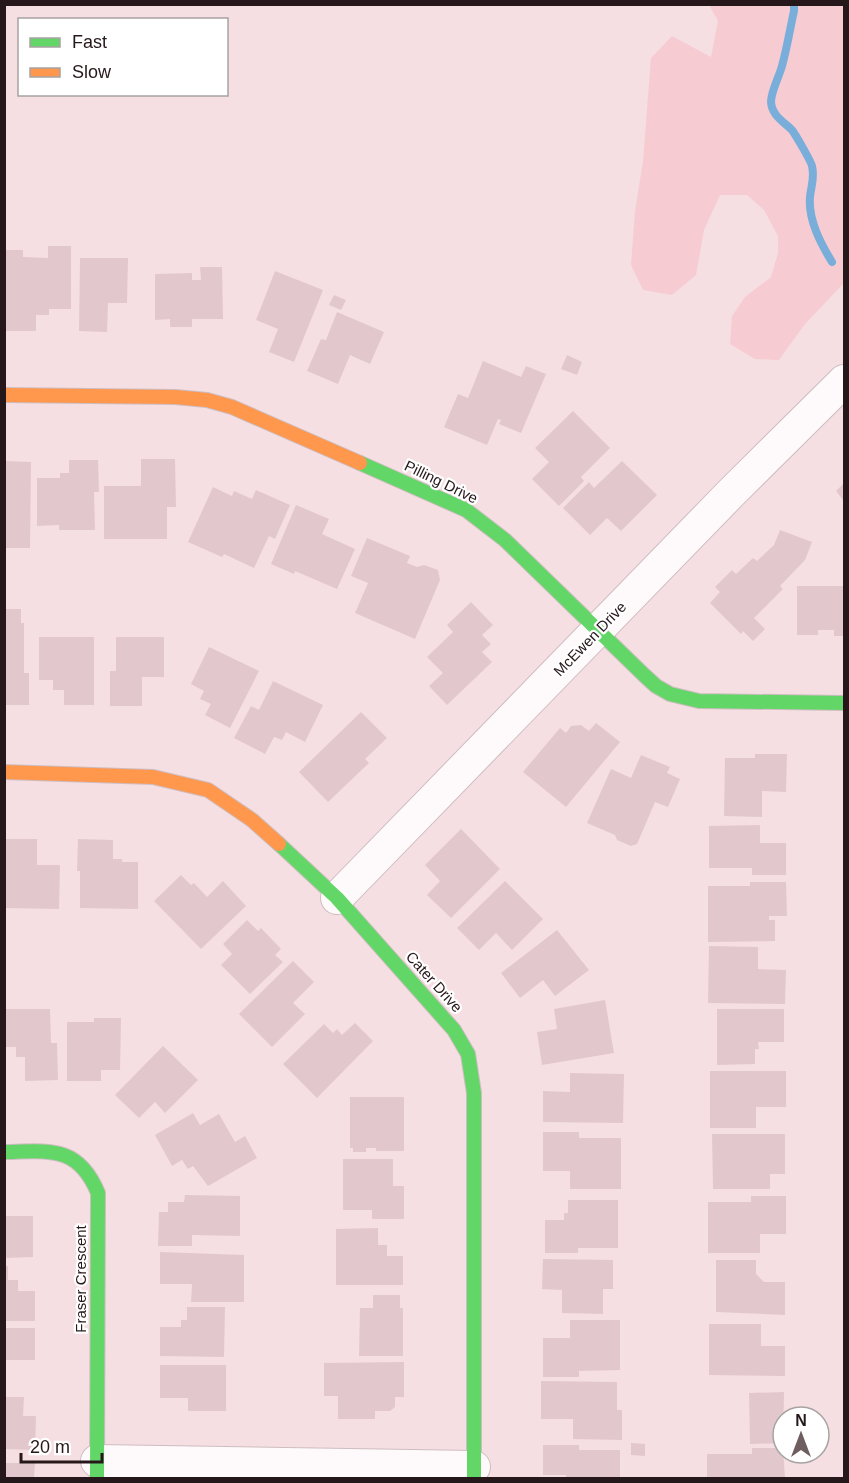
<svg xmlns="http://www.w3.org/2000/svg" width="849" height="1483" viewBox="0 0 849 1483" font-family="Helvetica,sans-serif">
<style>
.green{fill:#f6ccd2}
.lines{fill:none;stroke-linecap:round;stroke-linejoin:round}
.stream{stroke:#7aaeda;stroke-width:8}
.building{fill:#e2c8cc}
.street-casing{stroke:#cebdc0;stroke-width:34}
.fast-casing{stroke:#cebdc0;stroke-width:16}
.slow-casing{stroke:#cebdc0;stroke-width:16}
.street{stroke:#fefafb;stroke-width:32}
.fast{stroke:#63d668;stroke-width:14}
.slow{stroke:#ff974d;stroke-width:14}
.labels{text-anchor:middle;stroke-width:4.5;stroke-linejoin:round;paint-order:stroke}
.street-label{font-size:15px;fill:#26181a;stroke:#fff}
</style>
<rect width="100%" height="100%" fill="#f5dfe2"/>
<path class="green" d="M709 5H844V283L805 324 779 360 755 359 730 344 732 316 745 297 771 277 778 253V236L764 210 747 195H720L704 230 696 275 672 295 643 290 631 265 635 211 643 161 651 58 672 36 711 57 718 21Z"/>
<g class="lines">
<path class="stream" d="M794 4V11C790 29 787 48 782 66 779 77 772 89 771 101 771 115 784 122 792 130 795 134 811 161 812 166 815 178 811 186 810 197 808 220 821 244 832 262"/>
</g>
<path class="building" d="M48 246H71V309H49V315H36V331H5V250H23V257L48 258Z
M80 258H128L127 303H108L107 332 79 331Z
M200 267H222L223 319H192V327H170V319L155 320V274L192 273V280H201Z
M275 271 323 290 294 362 269 352 278 329 256 320Z
M334 295 346 300 341 310 329 305Z
M337 312 384 332 370 364 350 355 338 384 307 371 321 339 326 340Z
M567 355 582 362 577 375 561 369Z
M483 361 521 377 526 366 546 374 521 433 499 424 501 420 498 419 487 445 444 427 458 394 468 398Z
M573 411 610 448 581 477 584 481 559 506 532 479 549 462 535 448Z
M141 459H175L176 507H167V539H104V486H141Z
M69 460H98L99 492H94L95 530H59V525L37 526V478H60V473H69Z
M5 461 31 462 30 548H5Z
M622 461 657 495 621 531 607 518 590 535 563 508 589 482 594 488Z
M844 483V501L836 491Z
M213 487 232 496 234 491 252 499 256 490 290 505 275 539 269 536 254 568 224 554 222 557 188 542Z
M296 505 329 519 322 534 355 549 337 589 295 571 294 574 271 564Z
M780 530 812 542 805 560 780 586 783 589 754 618 765 629 753 641 743 631 741 634 710 603 720 592 715 587 732 570 736 574 753 558 757 561 774 545Z
M367 538 410 556 407 563 417 567 424 565 438 570 440 580 415 639 355 613 368 583 351 576Z
M797 586H844V636H834V630H818V635H797Z
M471 602 493 625 482 635 491 644 482 652 492 662 447 705 429 686 443 673 427 657 453 632 447 625Z
M5 609H21V623H24V673H29V705H4Z
M39 637H94V705H64V690H53V680H39Z
M116 637H164V677H142V706H110V671H116Z
M209 647 259 671 230 728 205 715 211 704 200 699 204 691 191 684Z
M273 681 323 705 305 742 286 732 282 740 274 737 265 754 234 738 251 706 259 710Z
M361 712 387 738 365 759 369 763 328 802 299 772Z
M596 723 620 742 566 807 523 772 560 728 566 733 571 726 581 725 589 731Z
M755 754H787L786 792 762 791V817L724 816 725 758H755Z
M641 755 670 767 667 773 680 779 668 807 655 802 637 844 631 846 617 840 615 835 587 823 611 769 631 778Z
M760 825V843H786V875H752V868H709V826Z
M461 829 500 869 451 918 427 895 440 881 425 865Z
M5 839H37V865H60L59 909 4 908Z
M78 839 113 840V859H122V862H138V909L80 908V871H77Z
M181 875 191 885 194 883 207 897 223 881 246 906 201 949 154 901Z
M505 881 543 919 512 950 496 933 479 950 457 928Z
M750 882H786L787 916H769V920H775V941L708 942V886H750Z
M247 920 258 931 261 928 281 949 275 955 283 962 250 994 221 965 232 954 223 944Z
M557 930 589 970 555 996 543 980 520 998 501 973Z
M709 946 758 947V969L786 970 785 1004 708 1003Z
M293 961 314 982 293 1003 305 1014 272 1047 239 1014Z
M605 1000 614 1053 542 1065 537 1032 557 1029 554 1009Z
M4 1009H50L51 1043H57L58 1080 25 1081V1057H16V1047H4Z
M717 1009H784V1042H758L759 1049H755V1064L717 1065Z
M94 1018H121L120 1070H101V1081H67V1022H94Z
M355 1023 373 1041 317 1098 283 1064 324 1024 333 1033 337 1029 342 1035Z
M163 1046 198 1080 165 1113 155 1102 139 1118 115 1095Z
M710 1071H786V1107H756V1128H710Z
M570 1073 624 1074 623 1123 543 1122V1091L570 1092Z
M350 1097H404V1151H376V1148H366V1152H353V1148H350Z
M193 1113 200 1125 219 1114 235 1142 245 1136 257 1158 208 1186 193 1166 188 1169 182 1160 172 1166 155 1135Z
M543 1132H579V1138H621V1189H570V1171H543Z
M712 1134H785V1174H770V1189H713Z
M343 1159H393V1186H404V1219H372V1210H343Z
M185 1195 240 1196V1236L192 1235V1246H158L159 1212H168V1202H184Z
M751 1196H786V1234H760V1253H708V1202H751Z
M568 1200H618V1248H578V1253H545V1220H564V1213H568Z
M4 1216H33V1257L4 1258Z
M378 1228V1245H387V1256H403V1285H336V1229Z
M160 1252 244 1255V1302H191L192 1284H160Z
M543 1259 613 1260V1289H603V1314L562 1313V1290L542 1289Z
M716 1260H756V1274L764 1282H785V1315L716 1312Z
M4 1266H8V1280H18V1291H35V1321H4Z
M373 1295H400V1308H403V1356H359L360 1308H373Z
M187 1307H225L224 1357 160 1356V1327H181V1320H187Z
M570 1320H620V1370L579 1371V1377H543V1338H570Z
M709 1324H761V1346H785V1376L709 1375Z
M4 1328H35V1360H4Z
M404 1362V1397H395V1407L390 1411H375V1419H338V1396H324V1363Z
M160 1365H226V1411H188V1398H160Z
M541 1381 617 1382V1410H622V1440L573 1439V1419H541Z
M784 1392 783 1443 750 1444 749 1393Z
M4 1397H24L23 1416H36L35 1450 4 1449Z
M631 1443 645 1444V1456L631 1455Z
M543 1445H579V1450H620V1478H566V1475H543Z
M752 1448H783L785 1478H707V1454H752Z
M4 1463H35L34 1478H4Z"/>
<g class="lines">
<g class="street-casing">
<path id="street" d="M337 898 731 493 844 381
M97 1461 474 1467"/>
</g>
<g class="fast-casing">
<path id="fast" d="M360 463 466 510 505 540 644 675 656 686 670 694 699 701 844 703
M279 844 337 898 454 1030 468 1054 474 1093V1478
M4 1152C49 1151 78 1145 98 1193L97 1478"/>
</g>
<g class="slow-casing">
<path id="slow" d="M4 395 175 397 207 400 232 407 360 463
M4 772 153 777 208 790 252 820 279 844"/>
</g>
<use href="#street" class="street"/>
<use href="#fast" class="fast"/>
<use href="#slow" class="slow"/>
</g>
<g class="labels">
<g class="street-label">
<text transform="translate(441 482) rotate(26)" y="5">Pilling Drive</text>
<text transform="translate(590 639) rotate(-46)" y="5">McEwen Drive</text>
<text transform="translate(434 982) rotate(48)" y="5">Cater Drive</text>
<text transform="translate(81 1279) rotate(-90)" y="5">Fraser Crescent</text>
</g>
</g>
<rect width="849" height="1483" fill="none" stroke="#26181a" stroke-width="12"/>
<rect x="18" y="18" width="210" height="78" fill="#ffffff" stroke="#a8a3a3" stroke-width="1.5"/>
<rect x="30" y="38" width="30" height="9" fill="#63d668" stroke="#a8a3a3" stroke-width="1.5"/>
<text x="72" y="48" font-size="18" fill="#26181a">Fast</text>
<rect x="30" y="68" width="30" height="9" fill="#ff974d" stroke="#a8a3a3" stroke-width="1.5"/>
<text x="72" y="78" font-size="18" fill="#26181a">Slow</text>
<g transform="translate(801 1435)"><circle r="28" fill="#ffffff" stroke="#a8a3a3" stroke-width="1.5"/>
<path d="M0-4.5L10 22L0 15L-10 22Z" fill="#6e5e60"/>
<text y="-9" font-size="16" font-weight="bold" text-anchor="middle" fill="#26181a">N</text>
</g>
<path d="M21 1453v9h81v-9" fill="none" stroke="#26181a" stroke-width="3"/>
<text x="30" y="1453" font-size="18" fill="#26181a" stroke="#ffffff" stroke-width="4.5" paint-order="stroke">20 m</text>
</svg>
